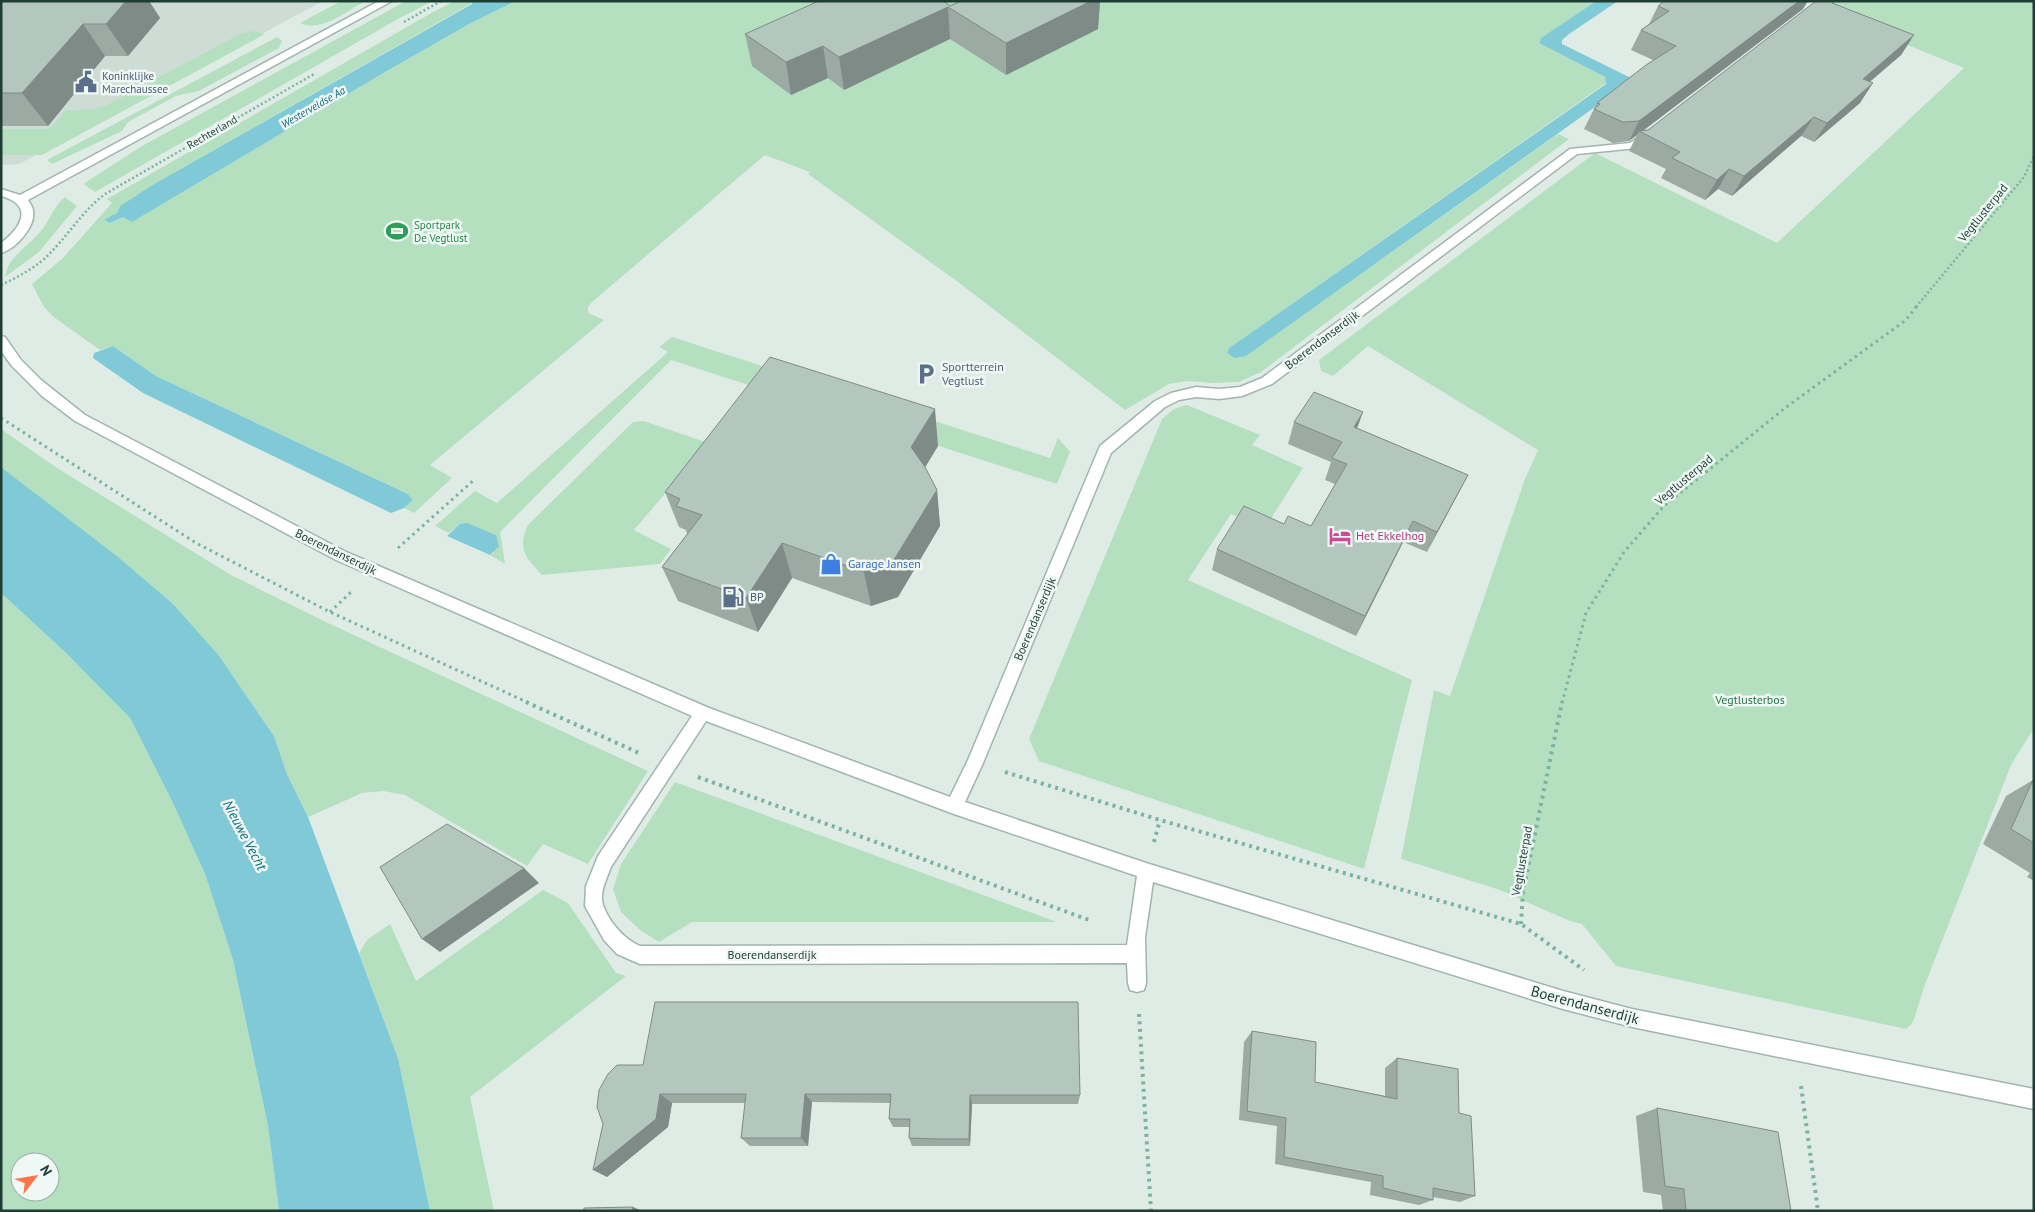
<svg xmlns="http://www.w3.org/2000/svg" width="2035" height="1212" viewBox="0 0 2035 1212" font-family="'PT Sans',sans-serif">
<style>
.built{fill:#cddcd5}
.green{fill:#b5e0c0;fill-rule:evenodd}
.water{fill:#80cad7}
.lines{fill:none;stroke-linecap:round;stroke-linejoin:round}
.minor-casing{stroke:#a1b4ad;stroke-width:3}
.path-far2{stroke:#7bb3a2;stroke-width:2.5;stroke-dasharray:2 2.5;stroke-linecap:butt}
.path-far1{stroke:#7bb3a2;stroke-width:3;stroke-dasharray:2.5 4;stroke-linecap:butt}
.path{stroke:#7bb3a2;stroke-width:4;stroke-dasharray:3 4.5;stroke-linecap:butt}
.minor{fill:#fff;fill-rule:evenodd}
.wall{fill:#9baba4}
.shaded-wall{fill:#7e8b86}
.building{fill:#b4c7bf;stroke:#7e8b86}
.labels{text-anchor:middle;stroke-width:5;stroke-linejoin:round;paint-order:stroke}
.far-service-label{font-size:11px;fill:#4e5e75;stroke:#eff8f4;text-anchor:start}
.far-water-label{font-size:11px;font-style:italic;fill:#126d7f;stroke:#eff8f4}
.far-street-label{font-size:11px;fill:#1e3d35;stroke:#eff8f4}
.far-leisure-label{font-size:11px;fill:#27864d;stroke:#eff8f4;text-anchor:start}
.street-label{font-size:12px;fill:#1e3d35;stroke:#eff8f4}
.service-label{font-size:12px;fill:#4e5e75;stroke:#eff8f4;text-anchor:start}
.hotel-label{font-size:12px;fill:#b23c85;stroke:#eff8f4;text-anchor:start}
.shop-label{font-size:12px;fill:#366cbe;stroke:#eff8f4;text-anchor:start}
.park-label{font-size:12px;fill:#247845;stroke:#eff8f4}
.water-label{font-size:14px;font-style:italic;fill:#126d7f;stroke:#eff8f4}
.near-street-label{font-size:15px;fill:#1e3d35;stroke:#eff8f4}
</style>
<rect width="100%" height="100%" fill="#dfece6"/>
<path class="built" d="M1 1H323L19 164 1 165Z"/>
<path class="green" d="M341 1H365C347 11 321 33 300 23Z
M406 1H433L398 19 95 192 83 184 142 146Z
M455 1 474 2 154 184 120 206 117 213 105 221 110 223 123 217 133 221 380 75 471 23 516 1H1596L1541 38 1539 43 1605 77 1606 83 1229 348 1227 353 1246 356 1558 134 1569 139 1261 372 1239 382 1214 383 1187 381 1169 384 1125 410 958 282 808 174 810 172 765 155 592 302 588 307V313L604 320 430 465 452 478 414 513 404 508 413 500 408 494 156 376 113 346 100 350 55 318 44 307 32 284 62 259 112 203 107 199 433 12Z
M1816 1H2034V728L2011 765 1924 987 1913 1022 1906 1029 1616 966 1582 924 1570 921 1500 890 1401 859 1434 690 1450 696 1525 479 1538 450 1368 346 1333 376 1321 371 1319 360 1595 153 1777 243 1964 68 1811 6Z
M254 31 265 34 42 155H1V129H50L65 111 92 109 107 105 240 34Z
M277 37 282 41 279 48 199 91 176 96 128 122 122 131 52 164 47 160Z
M65 197 77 206 39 252 5 277C8 256 28 247 40 232 50 221 53 206 65 197Z
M672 337 1050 458 1058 438 1070 452 1057 484 671 360 500 532 505 564 490 555 494 553 460 524 449 533 435 526 475 491 497 503 668 352 659 347Z
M1187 405 1260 435 1252 445 1303 468 1265 528 1231 514 1188 580 1412 680 1364 869 1039 761 1029 739 1162 419 1174 409Z
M644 421 708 443 634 530 671 549 660 564 542 575C525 556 517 550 528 525L633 422Z
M1 429 54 466 231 575 328 623 648 771 588 864 543 844 527 866 405 795 383 791 362 793 308 817 287 774 274 736 220 657 36 494 1 467Z
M1 593 65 652 130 718 172 801 205 874 233 960 268 1126 279 1211H1ZM20 1162H50V1192H20Z
M675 782 1057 922H692L659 942 640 930 621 912 613 889 621 864Z
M543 890 568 903 616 973 626 976 470 1097 494 1211H430L398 1058 359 953 367 940 390 924 416 981Z"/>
<path class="water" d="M473 1H516L471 23 380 75 132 222 123 217 110 223 104 220 117 213 120 206 154 184 472 4Z
M1596 1H1618L1569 34 1562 40V44L1631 78 1630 82 1246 356 1235 358 1227 353 1229 348 1606 84 1605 77 1539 43 1541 38Z
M113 346 156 376 408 494 413 500 404 508 391 513 143 393 93 358 94 353Z
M1 467 118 557 173 604 220 657 274 736 287 774 308 817 398 1058 430 1211H279L268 1126 233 960 205 874 172 801 130 718 65 652 1 593Z
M467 523 496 535 499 546 490 555 447 536 460 524Z"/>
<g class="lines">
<g class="minor-casing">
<path id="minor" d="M379 1H392L28 200C30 203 33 207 33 211 36 226 16 249 1 253V243C22 227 34 205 1 196V189L20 195Z
M1647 132 1652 135 1637 148 1577 154 1272 384 1242 396 1219 399 1196 397 1179 400 1165 407 1111 453 983 763 965 802 1146 863 1563 991 1632 1009 2034 1089V1109L1632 1027 1563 1009 1153 882 1145 937 1146 983 1144 990 1137 992 1130 990 1128 983 1127 963 640 964 617 954 604 940 585 906 586 886 598 856 692 716 336 560 75 421 42 396 12 366 1 351V336L5 337 21 360 41 380 85 415 346 552 709 708 950 797 968 760 1100 446 1155 401 1171 393 1196 387 1219 389 1240 387 1262 378 1570 149 1630 143ZM706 721 954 814 1137 876 1127 945 640 946C624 939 609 922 603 905 599 893 607 878 611 867Z"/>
</g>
<path class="path-far2" d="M404 22 441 1
M1 285C16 278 31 270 44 259 66 239 81 212 105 194L314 74
M1916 307 2024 177 2034 156"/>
<path class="path-far1" d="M1 418 196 543 330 612 529 703
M398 548 475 479
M330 612 351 592
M1562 703 1586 613 1624 552 1663 507 1785 408 1906 320 1917 306"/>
<path class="path" d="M526 702 639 753
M1005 772 1160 820 1521 924 1584 970
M698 777 1089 920
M1154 842 1160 820
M1521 924 1523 892 1562 702
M1139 1014 1151 1211
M1801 1086 1818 1211"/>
<use href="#minor" class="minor"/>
</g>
<path class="wall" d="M1 1H149L160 18 128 56H105L48 126H1Z
M961 1H1100L1098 29 1006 75 950 39 844 90 828 78 791 95 752 66 745 34 950 6Z
M1834 4 1914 35 1901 55 1870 82 1860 103 1814 142 1801 136 1732 196 1718 189 1705 200 1661 178 1666 169 1629 151 1637 135 1629 141 1613 143 1584 129 1597 103 1653 60 1631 50 1641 30 1649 24 1658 6 1803 9 1643 131 1648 130Z
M1294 422 1357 428 1468 475 1427 552 1403 542 1356 636 1212 570 1217 549 1284 524 1311 526 1335 484 1325 480 1331 462 1288 444Z
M938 446 925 467 937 490 940 526 898 597 871 606 792 578 758 632 678 601 662 567 687 534 686 530 679 527 665 492Z
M2033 780H2034V881L2027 877 2030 873 1983 844 2006 796Z
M1252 1031 1315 1082 1385 1096V1068L1397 1058 1459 1113 1475 1196 1460 1202 1433 1197V1200L1419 1205 1370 1195 1371 1182 1275 1164 1277 1126 1239 1120 1244 1042Z
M599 1090 1080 1095 1078 1104H972L970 1146H912L909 1138V1127H893L889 1119 890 1103 812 1102 808 1146H750L741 1138 745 1103H672L668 1127 607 1177 603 1124Z
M1657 1108 1791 1211H1663L1661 1195 1643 1192 1636 1116Z"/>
<path class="shaded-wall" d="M126 1H149L160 18 128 56 106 24Z
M1091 1H1100L1098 29 1006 75V43Z
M1799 1H1808L1803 9 1641 132 1639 131 1637 135 1629 141 1639 121Z
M948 7 950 39 844 90 839 57Z
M83 24 105 56 48 126 22 93Z
M1914 35 1901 55 1850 98 1863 79Z
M823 46 828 78 791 95 786 62Z
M1873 83 1860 103 1814 142 1827 123Z
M1814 117 1801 136 1732 196 1744 176Z
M1729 169 1718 189 1705 200 1717 180Z
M935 409 938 446 915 484 911 447Z
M1363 412 1355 434 1354 427Z
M1468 475 1457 496 1427 552 1437 532Z
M937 490 940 526 898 597 871 606 864 572Z
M1413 521 1403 542 1356 636 1365 616Z
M782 543 792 578 758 632 746 598Z
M524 868 539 883 440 952 422 939Z
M660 1094 672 1103 668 1127 607 1177 593 1170Z
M805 1094 812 1102 808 1146 801 1138Z
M970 1095 972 1104 970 1146 969 1139Z
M633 1207 640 1210V1211H632Z"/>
<path class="building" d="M1 1H126L106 24H83L22 93H1Z
M819 1H943L950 6 961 1H1091L1006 43 948 7 839 57 823 46 786 62 745 34Z
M1664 1H1799L1639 121 1623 122 1594 109 1600 104 1597 103 1646 65 1676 46 1641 30 1669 11 1658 6Z
M1816 1H1834L1832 3 1914 35 1863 79 1873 83 1827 123 1814 117 1744 176 1729 169 1717 180 1672 158 1680 152 1639 131 1648 130Z
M770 357 935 409 911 447 925 467 937 490 892 563 864 572 782 543 746 598 662 567 702 515 676 506 680 499 665 492Z
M1314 392 1363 412 1354 427 1468 475 1437 532 1413 521 1365 616 1217 549 1244 506 1284 524 1288 516 1311 526 1347 464 1332 458 1342 442 1294 422Z
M2033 780H2034V843L2011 829Z
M447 824 524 868 422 939 380 867Z
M655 1002H1078L1080 1095H970L969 1139H939L909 1138 910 1119H889L891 1094H805L801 1138H741L746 1094H660L656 1119 593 1170 603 1124 597 1107 599 1090 608 1074 617 1065H643Z
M1252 1031 1316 1042 1315 1082 1397 1099V1058L1458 1069 1459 1113 1471 1116 1475 1196 1433 1188V1200L1383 1188V1176L1284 1157 1286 1118 1247 1111Z
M1657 1108 1778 1132 1791 1211H1686L1684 1189 1665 1186Z
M633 1207 632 1211H584V1208Z"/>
<defs>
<g id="civic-bare" transform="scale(1.725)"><path d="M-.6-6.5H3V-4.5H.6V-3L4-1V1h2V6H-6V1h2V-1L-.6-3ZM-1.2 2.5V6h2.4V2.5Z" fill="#5c6f8a" stroke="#eff8f4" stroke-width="2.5" paint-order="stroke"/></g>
<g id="stadium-bare" transform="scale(1.725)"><path d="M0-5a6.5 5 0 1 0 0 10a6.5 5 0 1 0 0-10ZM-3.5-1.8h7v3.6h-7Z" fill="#2e9e5b" stroke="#eff8f4" stroke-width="2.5" paint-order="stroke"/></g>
<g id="parking-bare" transform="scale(1.725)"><path d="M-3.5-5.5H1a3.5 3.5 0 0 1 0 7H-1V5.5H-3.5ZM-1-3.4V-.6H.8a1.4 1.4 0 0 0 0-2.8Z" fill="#5c6f8a" stroke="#eff8f4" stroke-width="2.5" paint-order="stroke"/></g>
<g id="hotel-bare" transform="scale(1.725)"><path d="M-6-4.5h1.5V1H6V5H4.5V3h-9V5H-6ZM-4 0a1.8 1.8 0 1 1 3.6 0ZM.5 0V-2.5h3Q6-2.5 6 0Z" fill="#d1479c" stroke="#eff8f4" stroke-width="2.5" paint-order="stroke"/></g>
<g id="shop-bare" transform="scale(1.725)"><path d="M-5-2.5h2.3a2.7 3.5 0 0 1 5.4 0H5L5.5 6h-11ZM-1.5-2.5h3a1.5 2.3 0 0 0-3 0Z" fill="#3f7fe0" stroke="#eff8f4" stroke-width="2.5" paint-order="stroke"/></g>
<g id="fuel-bare" transform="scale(1.725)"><path d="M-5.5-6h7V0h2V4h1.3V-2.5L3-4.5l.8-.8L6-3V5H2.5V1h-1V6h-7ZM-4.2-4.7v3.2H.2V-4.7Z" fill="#5c6f8a" stroke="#eff8f4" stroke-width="2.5" paint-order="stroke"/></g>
</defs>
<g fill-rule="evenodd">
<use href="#civic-bare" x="86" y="82"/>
<use href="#stadium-bare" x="397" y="231"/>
<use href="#parking-bare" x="926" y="374"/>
<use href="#hotel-bare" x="1340" y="536"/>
<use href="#shop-bare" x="831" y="564"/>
<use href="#fuel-bare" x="733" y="597"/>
</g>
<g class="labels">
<g class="far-service-label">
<text x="102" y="80">Koninklijke<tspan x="102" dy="13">Marechaussee</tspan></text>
</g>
<g class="far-water-label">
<text transform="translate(313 107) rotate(-30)" y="4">Westerveldse Aa</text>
</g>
<g class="far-street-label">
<text transform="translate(212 132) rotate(-30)" y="4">Rechterland</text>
</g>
<g class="far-leisure-label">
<text x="414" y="229">Sportpark<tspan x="414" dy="13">De Vegtlust</tspan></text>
</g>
<g class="street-label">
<text transform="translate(1983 213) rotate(-51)" y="4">Vegtlusterpad</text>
<text transform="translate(1322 340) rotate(-37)" y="4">Boerendanserdijk</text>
<text transform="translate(1684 480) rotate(-40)" y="4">Vegtlusterpad</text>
<text transform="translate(336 552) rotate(26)" y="4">Boerendanserdijk</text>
<text transform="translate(1035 619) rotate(-67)" y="4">Boerendanserdijk</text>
<text transform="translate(1522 861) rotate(-80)" y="4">Vegtlusterpad</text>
<text x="772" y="959">Boerendanserdijk</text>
</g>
<g class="service-label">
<text x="942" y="371">Sportterrein<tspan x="942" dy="14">Vegtlust</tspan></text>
<text x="750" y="601">BP</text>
</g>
<g class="hotel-label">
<text x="1356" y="540">Het Ekkelhog</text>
</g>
<g class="shop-label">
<text x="848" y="568">Garage Jansen</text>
</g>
<g class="park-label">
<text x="1750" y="704">Vegtlusterbos</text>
</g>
<g class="water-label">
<text transform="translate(245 835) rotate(62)" y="5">Nieuwe Vecht</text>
</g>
<g class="near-street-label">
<text transform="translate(1585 1005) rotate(15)" y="5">Boerendanserdijk</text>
</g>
</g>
<rect width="2035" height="1212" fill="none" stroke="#1e3d35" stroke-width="5"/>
<g transform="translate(35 1177) rotate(59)"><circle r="24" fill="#eff8f4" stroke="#9bada8"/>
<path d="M0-4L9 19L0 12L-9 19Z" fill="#ff7649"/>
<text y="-8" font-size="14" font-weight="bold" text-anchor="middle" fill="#1e3d35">N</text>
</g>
</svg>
